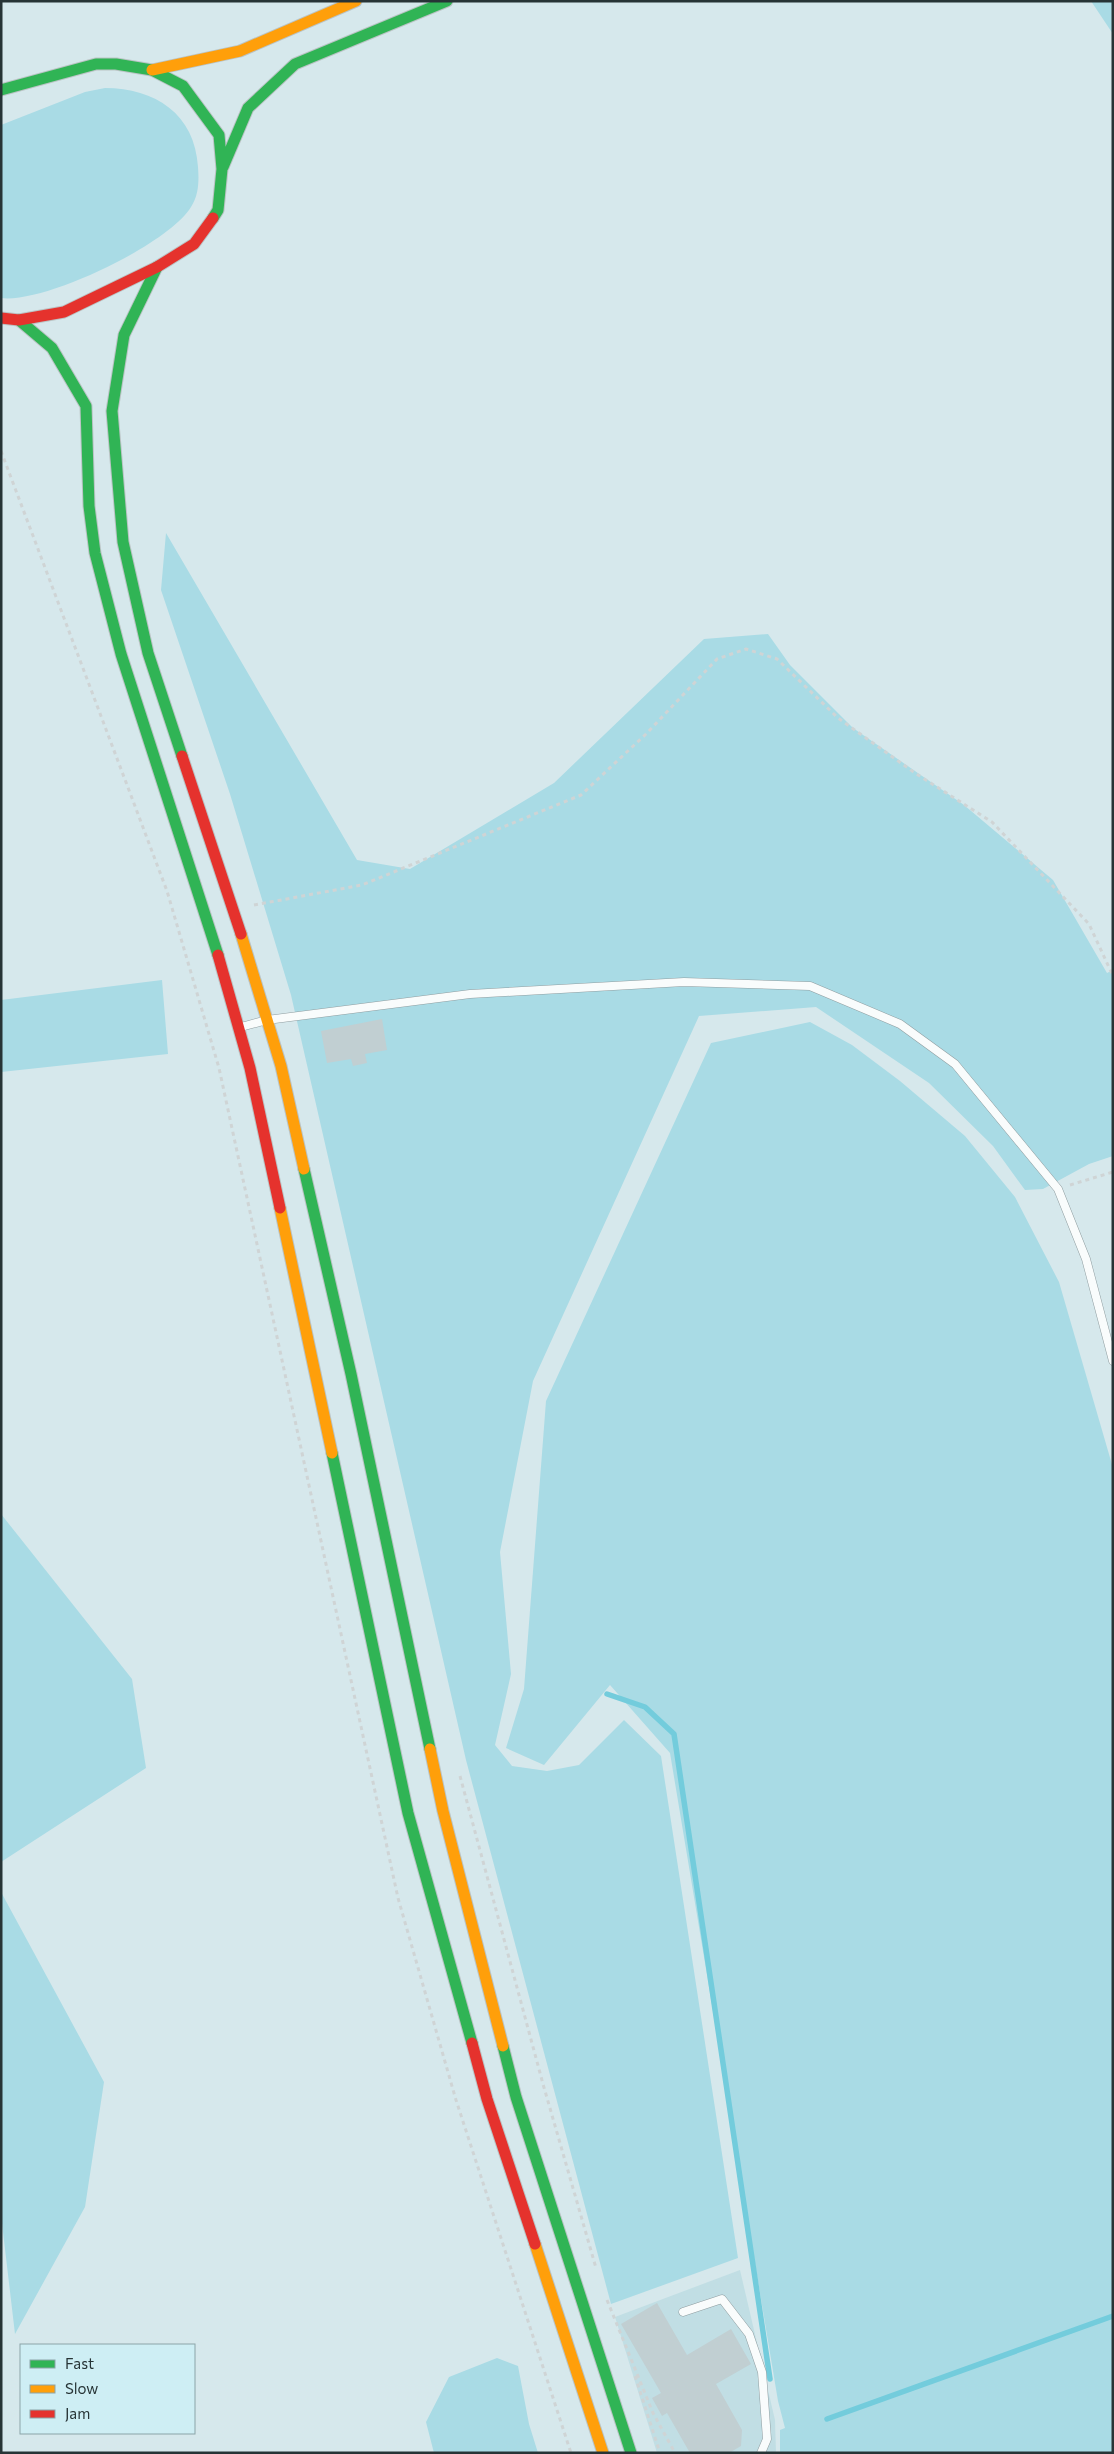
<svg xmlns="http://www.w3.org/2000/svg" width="1114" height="2454" viewBox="0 0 1114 2454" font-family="Commissioner,sans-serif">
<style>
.built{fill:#c1dee4}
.green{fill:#a9dbe5}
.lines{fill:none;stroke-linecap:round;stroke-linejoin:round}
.stream{stroke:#73ccdc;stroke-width:5.5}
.building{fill:#c1cfd2}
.lane-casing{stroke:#909ea1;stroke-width:9}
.fast-casing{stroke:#bac3c4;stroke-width:13}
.slow-casing{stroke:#bac3c4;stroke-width:13}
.jam-casing{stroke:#bac3c4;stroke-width:13}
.path{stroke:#cfd4d5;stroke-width:3;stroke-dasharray:4 4;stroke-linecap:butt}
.lane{stroke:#f9fcfc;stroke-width:8}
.fast{stroke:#30b455;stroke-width:11}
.slow{stroke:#ff9f0a;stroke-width:11}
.jam{stroke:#e5322d;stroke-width:11}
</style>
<rect width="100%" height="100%" fill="#d6e8ec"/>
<path class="built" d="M740 2270 775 2420 776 2453H657L615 2317Z"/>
<path class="green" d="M1091 1H1113V34Z
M105 88C155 88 195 114 198 167 199 180 199 195 191 207 169 244 44 304 1 298V125L85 92Z
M166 533 357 860 410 869 554 783 704 639 768 634 790 665 853 728 964 805 1053 880 1107 973 1113 970V1156L1089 1164 1043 1189 1025 1190 993 1146 929 1083 816 1007 699 1016 533 1381 500 1552 511 1674 495 1745 512 1766 547 1771 579 1765 624 1720 661 1756 738 2258 611 2304 466 1760 291 995 230 794 161 590Z
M162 980 168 1054 1 1072V1000Z
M810 1022 852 1045 900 1081 965 1136 1015 1197 1059 1282 1113 1468V2453H780V2430L785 2428 778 2401 670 1753 610 1685 544 1765 506 1748 524 1689 546 1401 711 1043Z
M1 1514 132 1679 146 1768 1 1862Z
M1 1892 104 2082 85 2207 15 2334 1 2215Z
M497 2358 518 2366 529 2424 538 2453H434L426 2422 449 2377Z"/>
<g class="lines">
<path class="stream" d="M607 1694 645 1707 674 1734 770 2379
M827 2419 1113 2316"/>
</g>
<path class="building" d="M382 1019 387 1050 365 1054 367 1063 353 1066 351 1059 327 1063 321 1031Z
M657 2303 687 2355 731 2329 751 2364 716 2384 742 2430 741 2446 729 2453H690L667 2413 662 2416 652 2398 661 2393 621 2324Z"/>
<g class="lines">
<g class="lane-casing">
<path id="lane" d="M241 1027 267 1020 470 994 684 982 810 986 900 1024 955 1064 1058 1189 1086 1259 1113 1361
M683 2312 722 2299 749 2334 762 2372 767 2439 761 2453"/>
</g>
<g class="fast-casing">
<path id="fast" d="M1 90 96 64H116L152 70 183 86 219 135 222 169 218 210 213 218
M223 167 248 108 295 64 447 1
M157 267 124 335 112 411 123 542 148 653 182 756
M19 320 52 348 86 406 89 506 95 553 121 654 218 955
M304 1169 351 1374 430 1749
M332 1453 408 1813 472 2043
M503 2046 516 2097 631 2453"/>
</g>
<g class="slow-casing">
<path id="slow" d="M152 70 240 51 356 1
M241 934 281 1066 304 1169
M280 1208 332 1453
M430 1749 443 1811 503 2046
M535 2244 603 2453"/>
</g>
<g class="jam-casing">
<path id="jam" d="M1 318 19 320 64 312 157 267 194 244 213 218
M182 756 241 934
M218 955 250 1068 280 1208
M472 2043 487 2099 535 2244"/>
</g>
<path class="path" d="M1 451 167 891 219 1068 398 1898 456 2100 571 2453
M254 905 362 885 581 795 646 734 717 659 746 649 777 659 838 718 915 773 992 822 1089 924 1113 976
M1070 1185 1113 1172
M460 1776 543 2084 596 2268
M607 2300 653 2413 675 2453
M635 2376 660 2453"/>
<use href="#lane" class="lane"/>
<use href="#fast" class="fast"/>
<use href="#slow" class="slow"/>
<use href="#jam" class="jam"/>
</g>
<rect width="1114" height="2454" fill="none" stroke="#273436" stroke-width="5"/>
<rect x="20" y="2344" width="175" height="90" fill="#ceeef4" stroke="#8ba4a8"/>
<rect x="30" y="2360" width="25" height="8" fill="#30b455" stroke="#8ba4a8"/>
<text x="65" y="2369" font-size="15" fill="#273436">Fast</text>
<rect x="30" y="2385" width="25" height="8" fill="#ff9f0a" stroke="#8ba4a8"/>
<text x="65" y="2394" font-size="15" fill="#273436">Slow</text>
<rect x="30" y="2410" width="25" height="8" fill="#e5322d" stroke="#8ba4a8"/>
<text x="65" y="2419" font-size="15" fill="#273436">Jam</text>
</svg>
